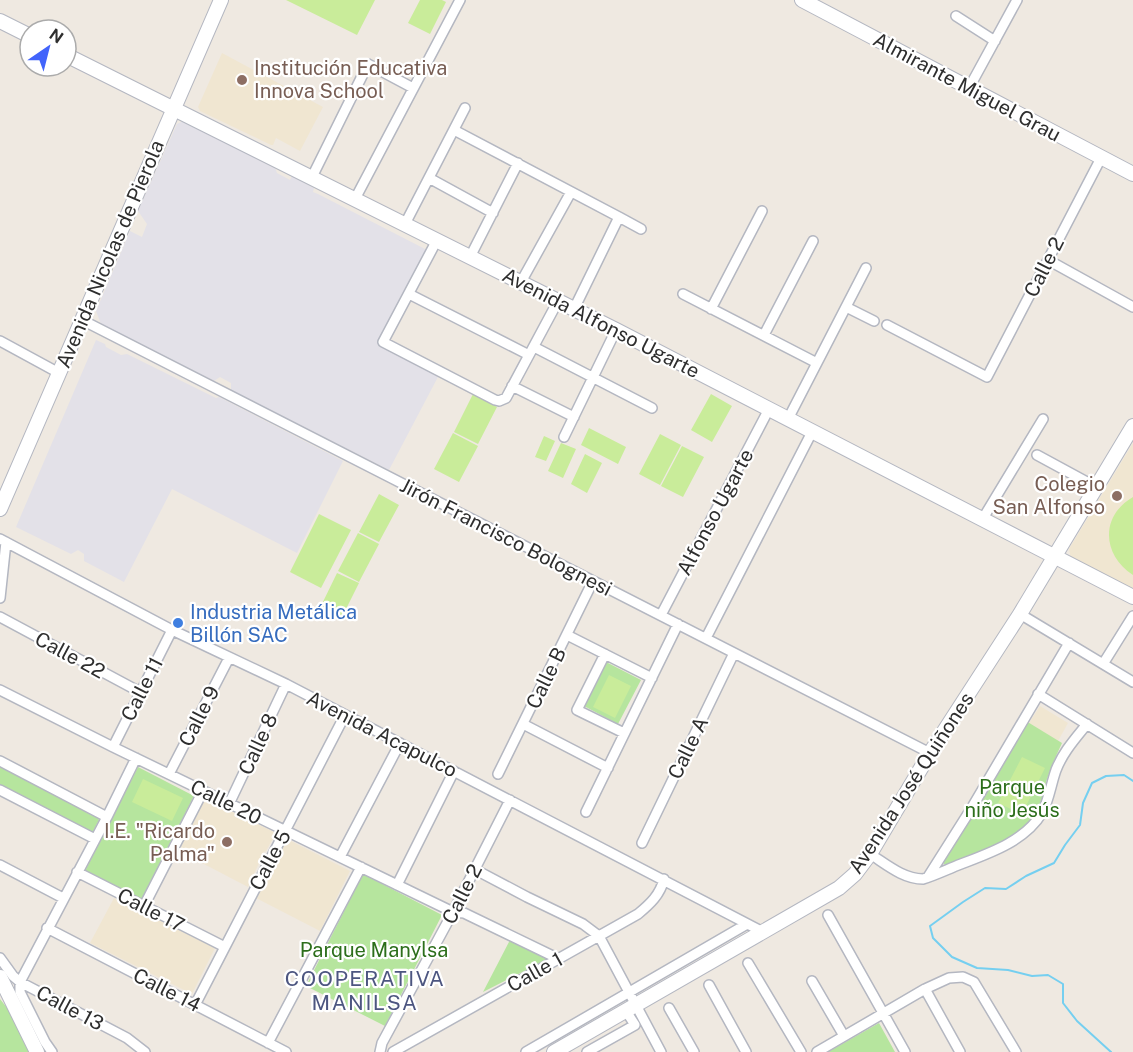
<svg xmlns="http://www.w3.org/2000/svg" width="1133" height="1052" viewBox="0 0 1133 1052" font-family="'Public Sans',sans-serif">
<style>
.industrial{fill:#e3e1e8}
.education{fill:#f0e6d1}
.green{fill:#b6e59e}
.pitch{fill:#c9ec9a}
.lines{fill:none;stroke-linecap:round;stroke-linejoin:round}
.stream{stroke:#75cff0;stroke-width:2}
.street-casing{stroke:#b4b7c1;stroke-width:12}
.secondary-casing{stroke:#b4b7c1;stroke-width:16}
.street{stroke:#fff;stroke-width:9}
.secondary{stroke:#fff;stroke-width:14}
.education-dot{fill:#8d6e63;stroke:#fff;stroke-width:2}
.shop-dot{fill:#3f7fe0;stroke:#fff;stroke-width:2}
.labels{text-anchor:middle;stroke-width:4.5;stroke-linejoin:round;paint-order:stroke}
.education-label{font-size:20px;fill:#785e54;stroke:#fff;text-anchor:end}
.street-label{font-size:20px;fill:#2e2e2e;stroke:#fff}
.shop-label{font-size:20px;fill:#366cbe;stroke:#fff;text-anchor:start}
.park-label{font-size:20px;fill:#2c6e1b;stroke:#fff}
.neighbourhood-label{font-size:21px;letter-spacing:1.5px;fill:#4d5680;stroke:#fff}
</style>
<rect width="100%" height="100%" fill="#efe9e1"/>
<path class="industrial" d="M183 121 275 167 277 173 290 180 292 176 314 188 313 192 318 194 427 250 378 343 439 375 389 470 231 390V383L220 377 214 381 101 324 96 311 130 231 142 237 147 224 138 211 177 124Z
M96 340 105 344 106 347 121 355 127 354 216 398 219 397 343 461 297 553 172 489 124 582 84 561V554L78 550 71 554 16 527Z"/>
<path class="education" d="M222 53 323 107 300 151 276 138 273 145H271L200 111 198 107Z
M1133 443V591L1071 560 1069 549Z
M1040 706 1068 723 1058 741 1029 723Z
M207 798 232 811 237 815H239L276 833 266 851 264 852 248 887 179 851 205 799Z
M287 839 350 871 320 931 256 898Z
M114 898 215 948 192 994 90 943Z"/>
<path class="green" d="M606 662 641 680 618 724 584 706Z
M1026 721 1062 743C1056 756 1050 769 1046 782 1043 794 1042 807 1035 818 1018 842 976 855 950 865L944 864 942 859Z
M0 767 98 818 99 820 91 835 0 790Z
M138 767 194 796 141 900 85 871Z
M363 874 442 915 385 1026 306 986Z
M510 940 550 958 483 992Z
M0 999 42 1052H0Z
M879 1023 895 1052H828Z"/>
<path class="pitch" d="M286 0H375L357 35Z
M420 0H442L446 2 430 34 408 23Z
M473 394 497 407 478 444 454 432Z
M711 394 732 406 712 442 691 430Z
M589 428 626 447 618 464 581 445Z
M453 433 478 446 459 482 434 469Z
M660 434 681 445 660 485 639 474Z
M544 436 555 441 546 461 535 457Z
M561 443 576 449 563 478 548 471Z
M682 446 704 457 683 497 661 486Z
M585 454 602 463 587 493 571 484Z
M379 494 399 505 379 542 359 532Z
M1133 497V575C1102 555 1100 516 1133 497Z
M319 514 351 530 321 588 290 572Z
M358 533 379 544 359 582 338 571Z
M337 573 359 583 340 621 319 610Z
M609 675 631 686 615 718 593 707Z
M1022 757 1045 768 1022 814 998 803Z
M143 779 183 798 172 821 132 802Z"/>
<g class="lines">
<path class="stream" d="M1111 1052 1077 1021 1063 1003V984L1048 975 1032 976 1008 970 977 968 952 957 933 938 930 926 963 902 985 888 1006 889 1026 876 1054 863 1065 845 1080 825 1083 803 1092 783 1106 776 1124 775 1133 781"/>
<g class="street-casing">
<path id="street" d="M956 16 995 41
M969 88 1017 0
M454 130 619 217 574 309
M312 177 368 64 413 88
M429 178 493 213
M355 199 460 0
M619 217 641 229
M405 224 465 108
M437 240 383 342 495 400 499 401 506 398 558 301
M470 257 518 163
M1048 260 1133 307
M521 282 571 192
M409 294 529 355
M683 294 817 363
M846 307 874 321
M711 309 762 211
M82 320 930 753
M887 325 987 377 1101 158
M764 335 813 241
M0 341 59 373
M534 347 652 408
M512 386 574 417
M788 419 866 268
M564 437 616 330
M1037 455 1096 487
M982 520 1043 419
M0 539 172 630 286 684 763 932
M0 598 6 542
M1020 614 1133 682
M661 615 769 409
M0 617 140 692
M567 635 652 678
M706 638 812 432
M605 654 577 710 624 733
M1103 664 1133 616
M0 690 113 747 453 912 464 913 559 959
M1038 694 1133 753
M523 724 608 768
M113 747 172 630
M0 761 107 817
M169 774 229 658
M498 774 593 581
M0 790 95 839
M229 804 286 684
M586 812 678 624
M642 843 734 653
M870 854C886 864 903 879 923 879 936 875 948 869 961 864 990 853 1025 841 1042 813 1049 800 1051 784 1056 770 1063 752 1075 739 1087 724
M340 857 400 743
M0 865 63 898
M474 869 527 897 583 924 599 936 661 1052
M77 872 225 947
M928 877 971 809 1069 643
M397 885 454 771
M144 906 203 791
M828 915 905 1052
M47 928 286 1052
M0 958 13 976 20 982 127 1038 145 1052
M748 963 801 1052
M812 981 844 1036
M709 985 746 1052
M925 989 960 1052
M195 1005 345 715
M669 1008 694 1052
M268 1043 361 867
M52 1052 45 1042 20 992V982L107 817 136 758
M380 1052 382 1043 453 912 510 800
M393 1052 638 914C650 904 660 895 664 879
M526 1052 747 924
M587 1052 635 1025 626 1011
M817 1052 925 989 949 978 963 977 974 982 1016 1052"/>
</g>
<g class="secondary-casing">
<path id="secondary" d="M802 0 1133 174
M0 21 30 36
M66 55 616 330 1133 597
M0 509 221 0
M0 977 37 1052
M554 1052 839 888 855 874 870 854 930 753 1020 614 1133 426"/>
</g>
<use href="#street" class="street"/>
<use href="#secondary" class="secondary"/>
</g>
<g class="education-dot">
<circle cx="242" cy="80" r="6"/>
<circle cx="1117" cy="496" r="6"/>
<circle cx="227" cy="842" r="6"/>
</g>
<circle class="shop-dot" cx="178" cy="623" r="6"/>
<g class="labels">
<g class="education-label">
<text x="254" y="75" text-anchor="start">Institución Educativa<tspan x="254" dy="23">Innova School</tspan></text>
<text x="1105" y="491">Colegio<tspan x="1105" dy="23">San Alfonso</tspan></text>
<text x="215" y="838">I.E. "Ricardo<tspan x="215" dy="23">Palma"</tspan></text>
</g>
<g class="street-label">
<text transform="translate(967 87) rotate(28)" y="7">Almirante Miguel Grau</text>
<text transform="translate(110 254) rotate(-67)" y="7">Avenida Nicolas de Pierola</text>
<text transform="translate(1044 267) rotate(-63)" y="7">Calle 2</text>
<text transform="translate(601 323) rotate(27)" y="7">Avenida Alfonso Ugarte</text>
<text transform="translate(715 512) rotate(-62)" y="7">Alfonso Ugarte</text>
<text transform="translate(506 537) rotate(27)" y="7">Jirón Francisco Bolognesi</text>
<text transform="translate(70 655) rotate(28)" y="7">Calle 22</text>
<text transform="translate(546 678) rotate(-64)" y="7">Calle B</text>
<text transform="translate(142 689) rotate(-63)" y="7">Calle 11</text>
<text transform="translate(199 716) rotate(-63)" y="7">Calle 9</text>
<text transform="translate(382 734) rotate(27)" y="7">Avenida Acapulco</text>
<text transform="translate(258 744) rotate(-65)" y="7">Calle 8</text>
<text transform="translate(688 748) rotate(-64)" y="7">Calle A</text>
<text transform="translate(911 783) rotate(-57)" y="7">Avenida José Quiñones</text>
<text transform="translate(226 802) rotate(26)" y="7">Calle 20</text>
<text transform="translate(270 860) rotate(-62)" y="7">Calle 5</text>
<text transform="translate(462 894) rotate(-63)" y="7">Calle 2</text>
<text transform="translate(151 910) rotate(27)" y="7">Calle 17</text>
<text transform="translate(535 972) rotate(-29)" y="7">Calle 1</text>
<text transform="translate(167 990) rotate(27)" y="7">Calle 14</text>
<text transform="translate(70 1008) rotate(28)" y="7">Calle 13</text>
</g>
<g class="shop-label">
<text x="190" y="619">Industria Metálica<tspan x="190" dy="23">Billón SAC</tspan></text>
</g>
<g class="park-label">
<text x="1012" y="794">Parque<tspan x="1012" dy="23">niño Jesús</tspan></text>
<text x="374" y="957">Parque Manylsa</text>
</g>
<g class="neighbourhood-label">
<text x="365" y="986">COOPERATIVA<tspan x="365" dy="24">MANILSA</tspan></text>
</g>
</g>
<g transform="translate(48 48) rotate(35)"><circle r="28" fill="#ffffff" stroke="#ababab" stroke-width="1.5"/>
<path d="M0-4.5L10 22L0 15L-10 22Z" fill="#4264fb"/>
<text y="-9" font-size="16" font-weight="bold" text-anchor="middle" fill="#2e2e2e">N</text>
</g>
</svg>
